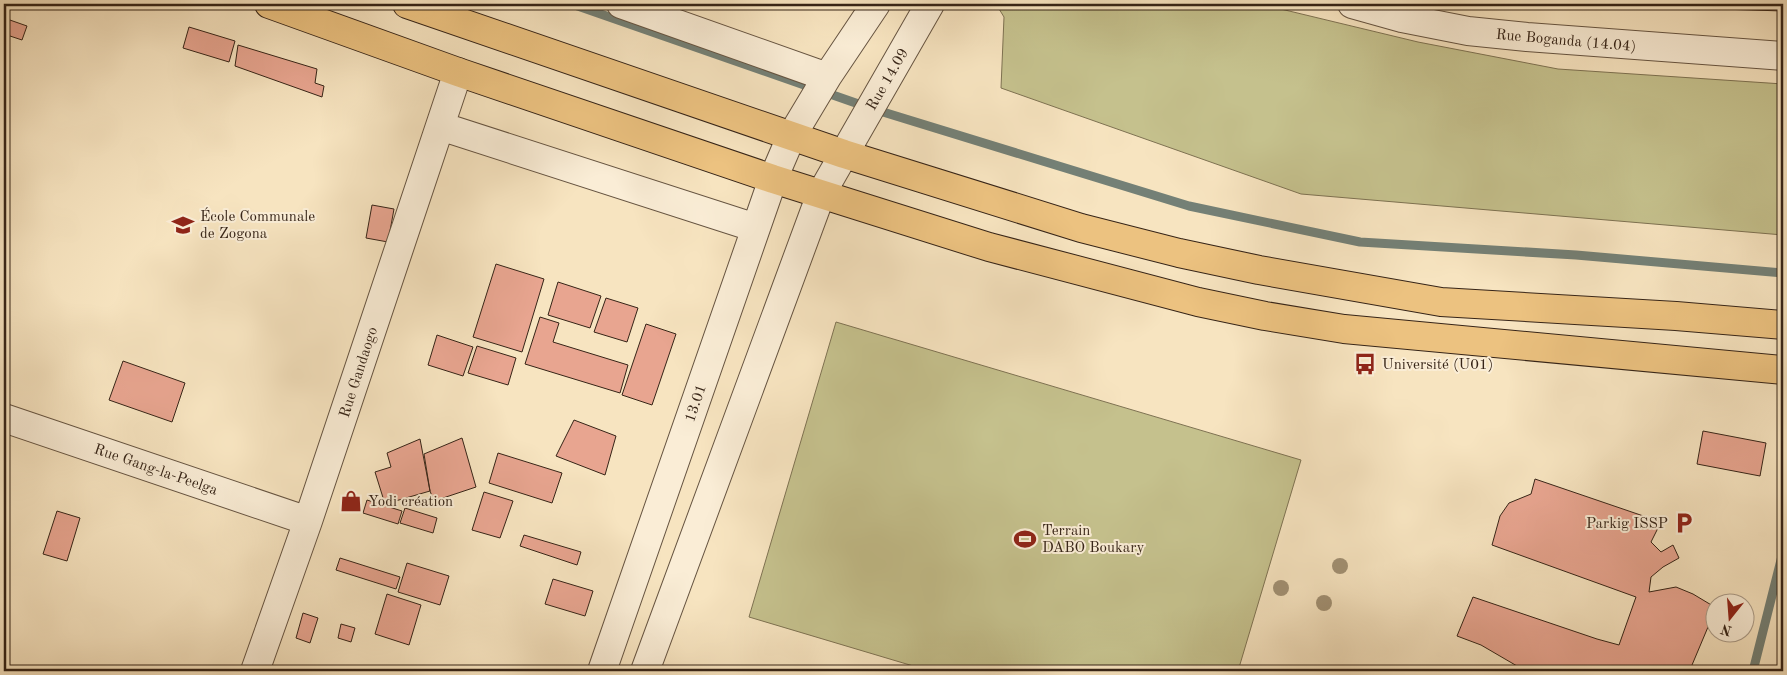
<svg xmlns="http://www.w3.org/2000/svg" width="1787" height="675" viewBox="0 0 1787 675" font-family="'Old Standard TT',serif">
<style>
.green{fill:#c5c18d;stroke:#7e7252}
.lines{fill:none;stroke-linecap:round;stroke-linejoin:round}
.stream{stroke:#748076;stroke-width:9}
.building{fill:#e8a590;stroke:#362417}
.minor-casing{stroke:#665441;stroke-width:30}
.major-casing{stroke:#362417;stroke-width:30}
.minor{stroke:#faedd6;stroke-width:28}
.major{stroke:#ecc280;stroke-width:28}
.tree{fill:#a19073}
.labels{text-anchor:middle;stroke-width:4;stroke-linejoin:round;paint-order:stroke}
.street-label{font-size:15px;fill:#362417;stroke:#faedd6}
.poi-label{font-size:15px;fill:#362417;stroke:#faedd6;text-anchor:start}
</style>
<rect width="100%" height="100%" fill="#f7e4c0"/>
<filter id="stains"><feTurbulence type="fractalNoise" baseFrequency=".004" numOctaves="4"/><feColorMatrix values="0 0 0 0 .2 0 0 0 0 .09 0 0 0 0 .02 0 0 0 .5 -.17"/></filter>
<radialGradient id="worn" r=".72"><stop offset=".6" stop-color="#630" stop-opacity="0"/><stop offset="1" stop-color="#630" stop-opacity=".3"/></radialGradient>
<path class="green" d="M996 4H1260L1418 42 1558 69 1783 84V235L1301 194 1001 88 1004 17Z
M836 322 1301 460 1238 671H930L749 617Z"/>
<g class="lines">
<path class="stream" d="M572 4 870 108 1189 206 1360 242 1576 255 1783 273
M1753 671 1783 552"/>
</g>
<path class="building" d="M1720 4H1783V11L1720 9Z
M7 19 27 26 22 40 4 34Z
M189 27 235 41 229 62 183 48Z
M238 45 317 69 315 83 324 86 322 97 235 66Z
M372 205 394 209 388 242 366 238Z
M496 264 544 279 522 352 473 337Z
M558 282 601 296 590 328 548 315Z
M606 298 638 308 627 342 594 332Z
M540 317 559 323 553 342 628 365 620 393 525 364Z
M646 324 676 334 652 405 622 395Z
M437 335 473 347 463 376 428 365Z
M477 346 516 358 508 385 468 373Z
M123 361 185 383 172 422 109 400Z
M574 420 616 436 605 475 556 456Z
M1703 431 1766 443 1760 476 1697 464Z
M462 438 476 487 434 501 430 491 424 454Z
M420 439 430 491 385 504 375 472 391 467 387 453Z
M498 453 562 473 552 503 489 483Z
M1535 479 1661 522 1651 542 1661 552 1673 545 1679 558 1663 567 1651 577 1649 592 1676 587 1693 594 1713 606 1708 627 1692 665 1687 671H1531L1517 666 1481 645 1457 636 1473 597 1597 639 1619 645 1636 597 1492 545 1500 516 1509 503 1531 494Z
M484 492 513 501 500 538 472 530Z
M367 500 402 511 398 524 363 513Z
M405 508 437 518 433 533 400 523Z
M57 511 80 518 67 561 43 554Z
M524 535 581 552 577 565 520 546Z
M340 558 400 577 396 589 336 570Z
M407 563 449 576 440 605 398 592Z
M553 579 593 591 585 616 545 604Z
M387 594 421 605 409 645 375 634Z
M303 613 318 618 310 643 296 638Z
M341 624 355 628 351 642 338 638Z
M276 667 293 671H275Z"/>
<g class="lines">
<g class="minor-casing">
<path id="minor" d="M621 4 827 77
M1352 4 1402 18 1468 31 1527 37 1783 56
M440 126 756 228
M4 418 308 521
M255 671 308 521 458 72
M602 671 773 179 791 137 827 77 876 4
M645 671 821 194 930 4"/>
</g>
<g class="major-casing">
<path id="major" d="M269 4 458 72 773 179 989 247 1198 302 1265 316 1344 329 1783 370
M407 4 844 154 1081 228 1179 253 1259 270 1441 302 1676 316 1783 325"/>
</g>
<use href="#minor" class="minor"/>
<use href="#major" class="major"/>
</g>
<g class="tree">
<circle cx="1340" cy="566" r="8"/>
<circle cx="1281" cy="588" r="8"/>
<circle cx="1324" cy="603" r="8"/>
</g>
<defs>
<g id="school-bare" transform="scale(1.725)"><path d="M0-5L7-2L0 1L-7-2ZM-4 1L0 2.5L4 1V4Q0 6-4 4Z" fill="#8f2418" stroke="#faedd6" stroke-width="2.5" paint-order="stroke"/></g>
<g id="bus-bare" transform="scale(1.725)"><path d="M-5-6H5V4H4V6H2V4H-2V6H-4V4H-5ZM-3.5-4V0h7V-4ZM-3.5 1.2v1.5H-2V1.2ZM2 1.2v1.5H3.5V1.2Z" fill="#8f2418" stroke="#faedd6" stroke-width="2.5" paint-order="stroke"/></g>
<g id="shop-bare" transform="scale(1.725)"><path d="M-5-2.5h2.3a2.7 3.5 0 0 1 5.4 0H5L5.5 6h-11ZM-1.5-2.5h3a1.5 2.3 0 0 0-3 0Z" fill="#8f2418" stroke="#faedd6" stroke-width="2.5" paint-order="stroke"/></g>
<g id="parking-bare" transform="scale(1.725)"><path d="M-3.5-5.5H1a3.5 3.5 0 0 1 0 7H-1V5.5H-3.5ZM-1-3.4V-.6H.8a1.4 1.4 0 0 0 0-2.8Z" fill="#8f2418" stroke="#faedd6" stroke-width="2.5" paint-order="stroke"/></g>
<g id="stadium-bare" transform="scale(1.725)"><path d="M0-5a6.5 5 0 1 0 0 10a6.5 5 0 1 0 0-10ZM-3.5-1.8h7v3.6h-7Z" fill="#8f2418" stroke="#faedd6" stroke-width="2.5" paint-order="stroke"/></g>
</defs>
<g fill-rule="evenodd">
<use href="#school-bare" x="183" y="225"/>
<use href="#bus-bare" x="1365" y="364"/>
<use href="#shop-bare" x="351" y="501"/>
<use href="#parking-bare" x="1684" y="523"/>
<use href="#stadium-bare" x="1025" y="539"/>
</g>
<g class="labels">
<g class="street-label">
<text transform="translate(1566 40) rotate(5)" y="5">Rue Boganda (14.04)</text>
<text transform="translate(887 79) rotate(-60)" y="5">Rue 14.09</text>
<text transform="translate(358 372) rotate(-72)" y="5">Rue Gandaogo</text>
<text transform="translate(695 403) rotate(-71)" y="5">13.01</text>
<text transform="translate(156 469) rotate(19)" y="5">Rue Gang-la-Peelga</text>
</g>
<g class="poi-label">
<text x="200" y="221">École Communale<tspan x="200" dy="17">de Zogona</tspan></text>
<text x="1382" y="369">Université (U01)</text>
<text x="368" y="506">Yodi création</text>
<text x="1668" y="528" text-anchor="end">Parkig ISSP</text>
<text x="1042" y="535">Terrain<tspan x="1042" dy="17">DABO Boukary</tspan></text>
</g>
</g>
<rect width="1787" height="675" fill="none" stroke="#f7e4c0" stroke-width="20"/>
<rect x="5" y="5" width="1777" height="665" fill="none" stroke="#362417" stroke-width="2.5"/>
<rect x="10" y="10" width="1767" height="655" fill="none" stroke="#362417"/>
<g transform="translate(1730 618) rotate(197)"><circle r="24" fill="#faedd6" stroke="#ac9d8a"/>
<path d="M0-4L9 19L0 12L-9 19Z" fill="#8f2418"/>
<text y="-8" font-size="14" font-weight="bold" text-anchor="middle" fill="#362417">N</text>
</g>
<rect width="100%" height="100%" filter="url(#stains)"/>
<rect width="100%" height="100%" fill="url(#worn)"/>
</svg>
